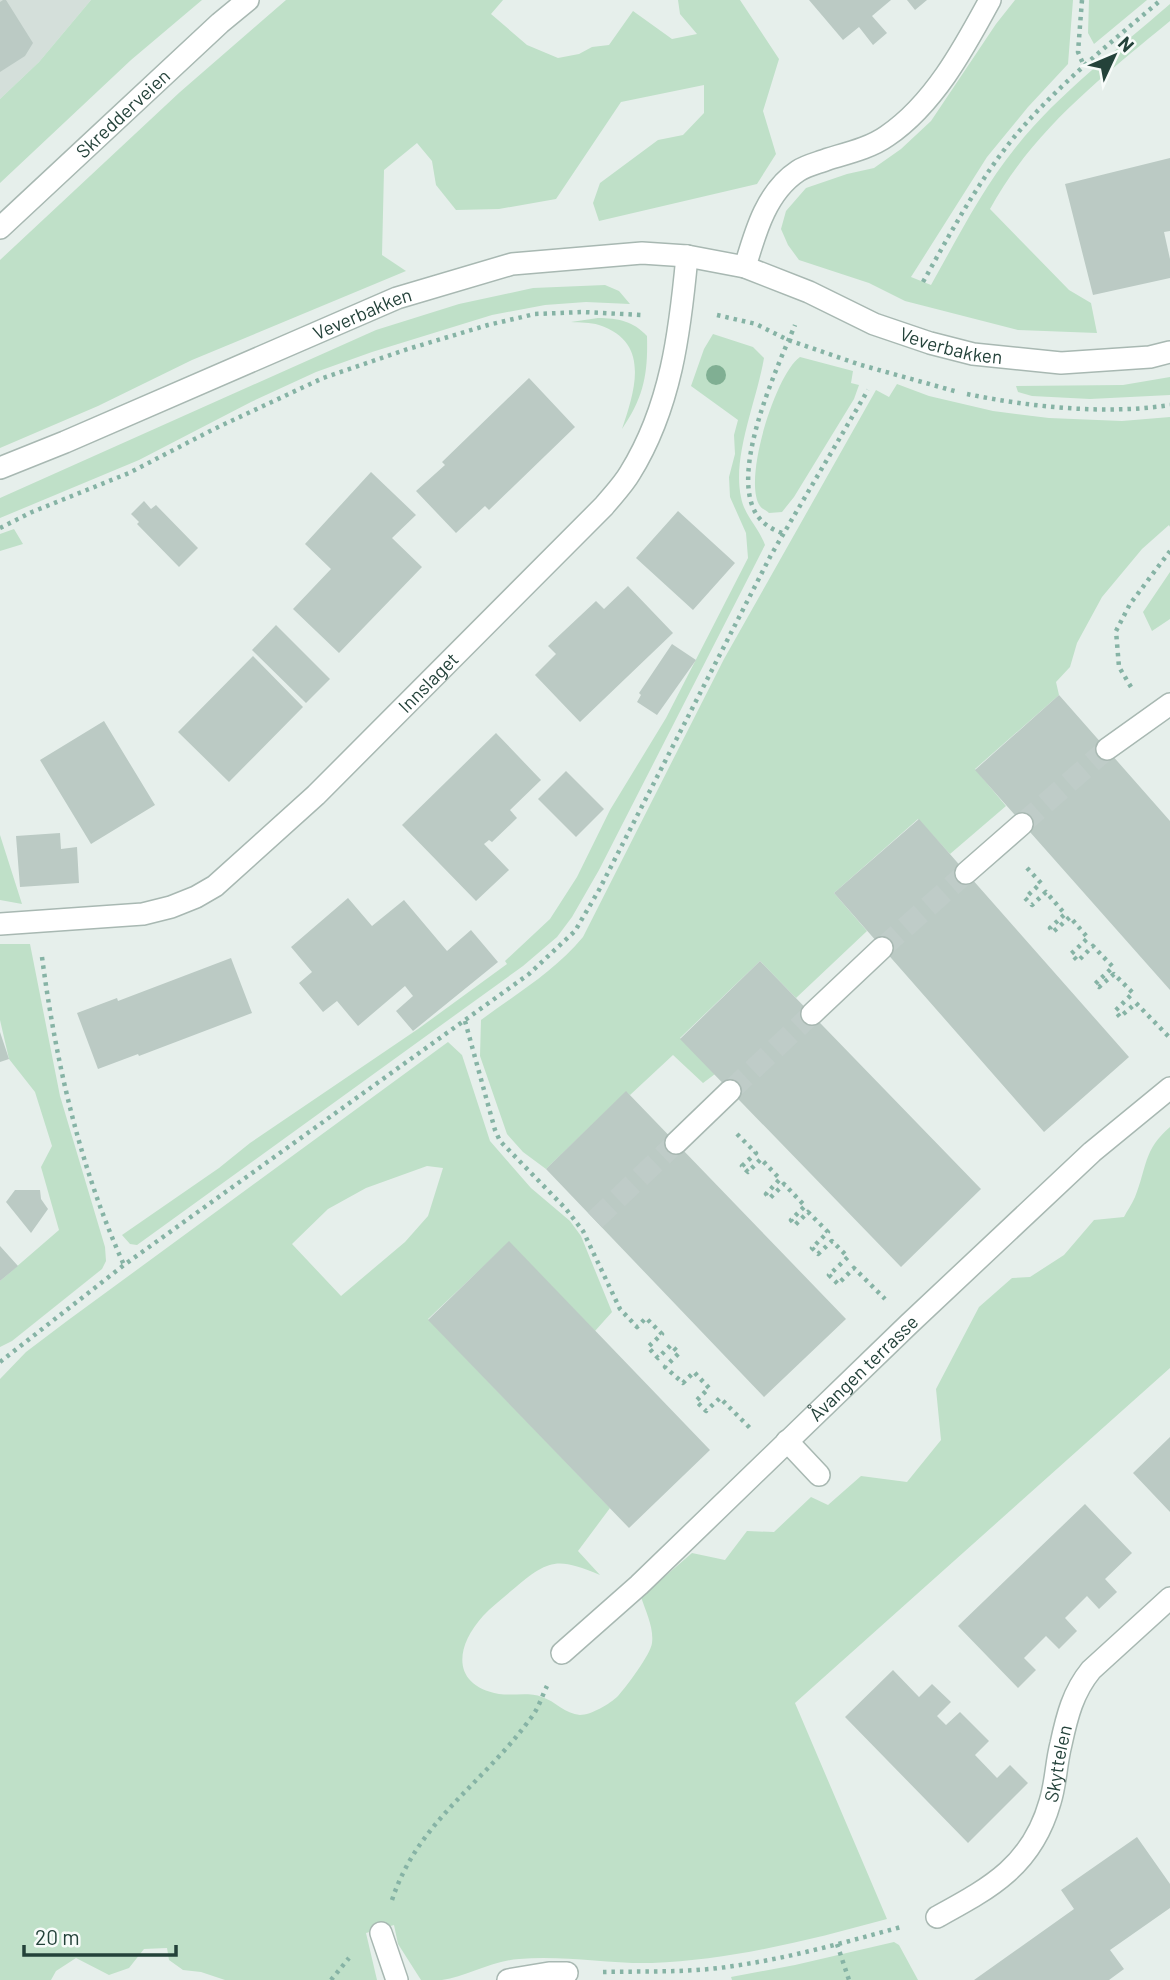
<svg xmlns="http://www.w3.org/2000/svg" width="1170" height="1980" viewBox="0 0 1170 1980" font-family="Barlow,sans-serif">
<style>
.built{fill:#d4dfda}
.green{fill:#bfe0c8;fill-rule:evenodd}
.building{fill:#bbcac4}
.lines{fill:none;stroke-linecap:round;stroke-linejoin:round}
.minor-tunnel{stroke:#bfccc8;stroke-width:21;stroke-dasharray:21 10;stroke-linecap:butt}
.minor-casing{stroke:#a8b8b2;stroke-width:24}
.path{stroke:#86b3a5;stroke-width:4.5;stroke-dasharray:3.5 5;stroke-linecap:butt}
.minor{stroke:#fff;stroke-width:21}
.tree{fill:#80af93}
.labels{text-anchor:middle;stroke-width:7;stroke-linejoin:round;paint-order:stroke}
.street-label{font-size:19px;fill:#24423a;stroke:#f7fbf9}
</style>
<rect width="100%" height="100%" fill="#e6efeb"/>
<path class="built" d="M0 0H91L39 62 0 99Z"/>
<path class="green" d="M91 0H202L131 60 0 183V99L39 62Z
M286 0H503L491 14 527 45 558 58 579 54 592 47 609 45 633 11 672 39 697 34 680 14 678 0H740L779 59 763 111 776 154 757 184 599 221 593 203 600 183 658 140 683 135 704 113V85L621 102 556 199 499 209 456 210 436 185 432 161 417 143 384 170 382 255 406 271 192 360 98 406 0 448V260L180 92Z
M1015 0H1073L1068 64 1028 107 987 157 911 277 931 285C957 239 982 189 1016 147 1059 93 1117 50 1170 4V21C1101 78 1034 129 990 209L1069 290 1091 303 1097 333 1018 330 905 301 869 283 799 260 788 245 781 229 786 211 806 188 847 174 874 168 901 149 931 121 996 24Z
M1089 0H1147L1094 44 1088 33Z
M605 285 619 291 630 304 586 302 545 305 492 315 372 352 316 372 251 402 139 460 0 518V498L376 330 459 304 533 288Z
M598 318C618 318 633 321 647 336 648 374 644 397 622 429 635 390 651 342 599 325 590 322 580 323 571 322Z
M713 334 753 347 764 358C757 400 732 456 741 497 744 515 759 528 765 545L599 870 572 917 557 937 523 966 137 1245 130 1244 122 1235 219 1168 250 1143 418 1029 507 964 505 961 550 919 577 877 610 810 666 718 748 558 746 533 730 497 729 477 735 454 734 435 738 420 691 386 704 349Z
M800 357 853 371 851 383 859 385 854 399 794 497 782 512 769 513C766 510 762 509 760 506 742 481 776 373 800 357Z
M1170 377V395L1090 399 1032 396 1018 392 1016 386 1123 385Z
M897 384 929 396 993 411 1049 418 1122 421 1170 417V527L1169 525 1142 549 1102 597 1077 643 1070 667 1056 682 1059 695 975 769 1006 806 950 854 918 819 834 893 867 931 796 998 760 961 680 1038 715 1074 703 1083 673 1055 630 1095 626 1092 546 1169 523 1152 507 1134 480 1056 481 1020C516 994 555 971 583 937L724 659 876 390 889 397Z
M14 529 23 544 0 551V534Z
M1170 572V619L1152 631 1143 612Z
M0 835 22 904 0 900Z
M0 944H30L60 1096 105 1247 106 1261 102 1269 12 1341 0 1347V1281L59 1230 41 1167 52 1146 35 1092 9 1059 0 1020Z
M448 1042 462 1055 490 1141 531 1188 570 1221 581 1236 612 1312 595 1331 509 1242 428 1319 610 1508 578 1551 600 1575C555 1556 548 1560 511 1591 502 1599 491 1607 483 1616 455 1647 451 1685 499 1694 513 1696 529 1692 542 1697 555 1701 565 1714 580 1715 591 1715 610 1704 618 1696 626 1687 651 1654 652 1643 654 1628 646 1612 641 1597L692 1553 725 1560 747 1531 774 1532 811 1497 828 1505 861 1476 907 1482 941 1440 936 1389 979 1307 1012 1278 1030 1277 1064 1255 1094 1220 1124 1217C1127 1211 1132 1204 1135 1197 1147 1168 1143 1150 1170 1127V1368L795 1703 887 1919C810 1940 732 1960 652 1963 608 1964 563 1955 519 1959 491 1961 466 1977 442 1980 435 1980 428 1980 421 1980L398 1944 394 1925 366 1933 377 1980H225L201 1972 183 1970 169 1960 167 1948 144 1949 129 1968 109 1975 76 1958 56 1971 51 1980H0V1379L26 1352 67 1321ZM427 1166 443 1168 428 1216 405 1242 341 1296 292 1244 328 1209 366 1188Z
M894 1942 899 1945 918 1980H732L731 1977 795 1965Z"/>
<path class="building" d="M3 0H6L33 43 25 56 0 72V2Z
M809 0H891L872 16 887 33 873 45 859 27 843 40Z
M907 0H927L915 10Z
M1170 158V231L1164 232 1170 259V278L1093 295 1065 184Z
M529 378 575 427 489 510 485 506 456 533 416 491 445 465 442 462Z
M371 472 416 515 392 538 422 567 339 653 293 609 331 569 305 544Z
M144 501 151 509 156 505 198 548 179 567 137 524 139 522 131 514Z
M678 511 735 563 693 610 636 558Z
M628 586 673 633 580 722 535 675 556 654 548 646 596 601 604 609Z
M276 625 330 679 306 703 252 650Z
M672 644 696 660 657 715 637 702 641 695 639 693Z
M253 656 303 707 229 782 178 732Z
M1059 695 1170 821V990L975 770Z
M104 721 155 805 91 844 40 760Z
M496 733 541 780 510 810 517 818 492 842 489 840 484 844 509 870 476 901 402 825Z
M566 771 604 809 576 837 538 799Z
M919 819 1129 1057 1044 1132 834 893Z
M60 833 61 849 77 847 79 883 20 887 16 836Z
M348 898 372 926 404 900 447 951 471 930 498 962 413 1031 396 1011 413 996 405 986 358 1026 337 1001 323 1012 299 983 312 972 291 947Z
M231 958 252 1013 139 1056 138 1054 98 1069 77 1013 117 998 118 1001Z
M760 961 981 1189 901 1267 680 1039Z
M0 1032 9 1059 0 1062Z
M626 1091 846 1319 764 1397 546 1169Z
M15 1190H40L41 1199 48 1209 31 1233 6 1202Z
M509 1241 710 1450 629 1528 428 1320Z
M0 1246 18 1266 0 1281Z
M1170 1437V1512L1133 1473Z
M1085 1504 1132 1553 1105 1579 1117 1592 1099 1609 1087 1596 1065 1618 1077 1631 1059 1649 1046 1636 1024 1658 1036 1670 1018 1688 958 1626Z
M893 1670 919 1697 932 1684 951 1702 937 1716 946 1725 960 1712 989 1741 975 1755 997 1778 1010 1765 1028 1783 968 1843 845 1717Z
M1137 1837 1170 1884V1908L1110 1950 1124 1969 1109 1980H974L1074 1909 1061 1890Z"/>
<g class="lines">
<path class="minor-tunnel" d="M1022 824 1107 749
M882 948 966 873
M730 1091 812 1014
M595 1220 676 1143"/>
<g class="minor-casing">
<g id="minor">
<path id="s1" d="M0 228 220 23 248 0"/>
<path d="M745 267C755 233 766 192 798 171 807 165 818 163 828 159 848 153 870 148 887 136 934 104 964 48 990 0"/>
<path id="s2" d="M0 468 65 442 397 298 512 264 642 253 687 256 745 267 809 292 874 324 930 343 973 354 1061 363 1150 357 1170 352"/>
<path d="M1107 749 1170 704"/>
<path d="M966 873 1022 824"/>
<path id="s3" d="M0 924 143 914 171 907 196 897 215 886 316 795 604 506C613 495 623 485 630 473 671 407 680 332 687 256"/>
<path d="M812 1014 882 948"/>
<path d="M676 1143 730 1091"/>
<path d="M787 1441 819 1475"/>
<path id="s4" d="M562 1653 639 1585 909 1324 1092 1152 1170 1088"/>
<path id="s5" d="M937 1917C990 1888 1032 1866 1050 1802 1056 1783 1056 1763 1061 1744 1067 1716 1073 1692 1091 1670L1170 1598"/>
<path d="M381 1933 397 1980"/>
<path d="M508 1980 549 1973H567"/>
</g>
</g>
<path class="path" d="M1082 0 1078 52 1084 66
M923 282C951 232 979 180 1015 136 1058 85 1110 43 1161 0
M717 315 756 324 788 340 861 365 958 392
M967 394C1030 407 1106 415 1170 405
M0 528 32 512 129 473 214 429 323 378 408 349 488 325 535 314 583 312 642 315
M782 533C774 530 766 526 760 519 725 479 777 368 795 325
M1131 687 1119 667 1116 631 1130 604 1170 551
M1027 868 1041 883 1025 898 1032 905 1046 892 1065 914 1050 928 1053 932 1070 917 1088 938 1071 954 1078 961 1093 946 1113 967 1095 984 1099 987 1114 974 1133 993 1115 1011 1120 1017 1136 1003 1170 1038
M42 957C56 1063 80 1168 124 1265
M465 1021 495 1130 500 1141 566 1209 583 1231 620 1309 637 1327 646 1318 662 1334 648 1347 658 1358 671 1345 679 1353 665 1367 683 1383 694 1372 709 1388 696 1401 706 1411 720 1398 750 1428
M737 1134 756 1153 742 1166 748 1172 761 1159 780 1179 766 1194 770 1198 784 1184 805 1206 791 1220 795 1225 808 1212 828 1232 812 1248 818 1254 832 1241 848 1257 829 1275 838 1284 854 1268 885 1299
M0 1362 124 1265 529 974 575 931 599 890 771 555 868 390
M392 1900C418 1821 483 1784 530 1719 538 1710 542 1696 547 1686
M837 1944 849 1980
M603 1972C646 1971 690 1973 733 1966 790 1958 846 1942 901 1927
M331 1980 349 1958"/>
<use href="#minor" class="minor"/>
</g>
<circle class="tree" cx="716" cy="375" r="10"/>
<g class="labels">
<g class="street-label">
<text dy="7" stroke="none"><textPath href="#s1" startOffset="168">Skredderveien</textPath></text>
<text dy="7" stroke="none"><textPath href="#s2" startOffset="394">Veverbakken</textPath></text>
<text dy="7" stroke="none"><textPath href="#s2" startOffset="1008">Veverbakken</textPath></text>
<text dy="7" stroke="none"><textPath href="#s3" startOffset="516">Innslaget</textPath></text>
<text dy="7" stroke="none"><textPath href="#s4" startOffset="415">Åvangen terrasse</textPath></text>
<text dy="7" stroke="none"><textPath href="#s5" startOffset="206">Skyttelen</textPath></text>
</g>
</g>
<g transform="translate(1114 56) rotate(46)" stroke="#f7fbf9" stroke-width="5" paint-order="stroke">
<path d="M0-5L12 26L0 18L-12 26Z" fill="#24423a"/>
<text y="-10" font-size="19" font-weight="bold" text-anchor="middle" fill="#24423a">N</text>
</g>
<path d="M24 1945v10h152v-10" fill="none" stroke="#24423a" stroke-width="3.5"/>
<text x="35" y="1945" font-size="21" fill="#24423a" stroke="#f7fbf9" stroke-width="5" paint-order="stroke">20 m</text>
</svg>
